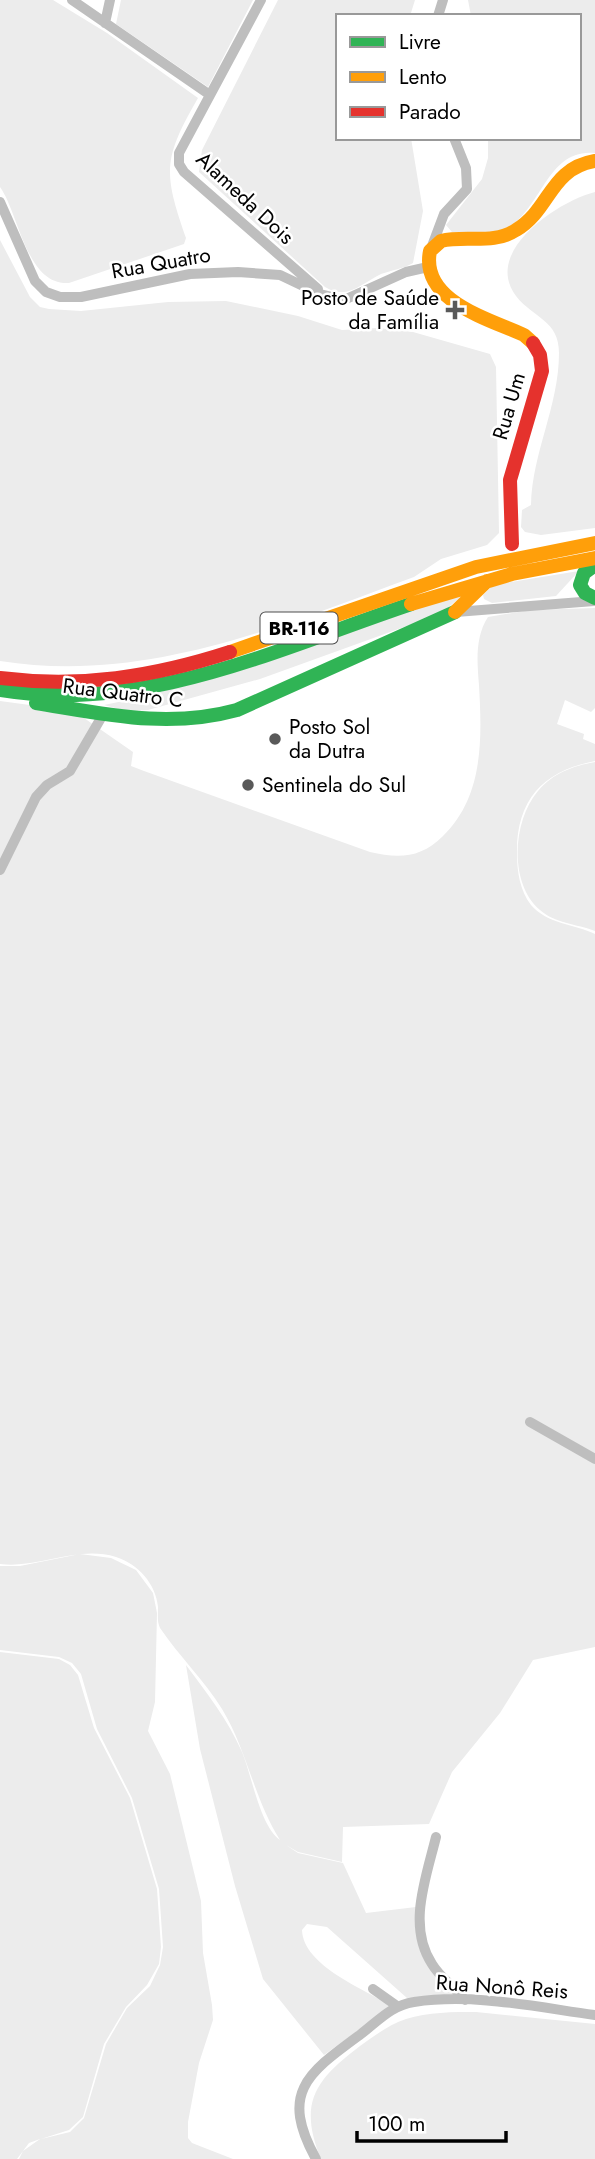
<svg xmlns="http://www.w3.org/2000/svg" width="595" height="2159" viewBox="0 0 595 2159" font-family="Jost,sans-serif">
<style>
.green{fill:#ececec}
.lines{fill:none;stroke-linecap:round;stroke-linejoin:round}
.street{stroke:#bebebe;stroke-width:10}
.fast{stroke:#30b455;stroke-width:14}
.slow{stroke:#ff9f0a;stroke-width:14}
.jam{stroke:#e5322d;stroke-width:14}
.poi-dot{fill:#595959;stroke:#fff;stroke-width:2.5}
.labels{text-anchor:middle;stroke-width:5;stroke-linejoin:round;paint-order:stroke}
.shield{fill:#fff;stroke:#4c4c4c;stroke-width:2}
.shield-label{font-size:19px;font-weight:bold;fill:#000}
.street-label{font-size:21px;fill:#000;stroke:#fff}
.poi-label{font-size:21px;fill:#000;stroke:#fff;text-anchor:start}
</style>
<rect width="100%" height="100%" fill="#fff"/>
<path class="green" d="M0 0H53L107 33 198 98C163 159 163 172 186 238L184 244 69 283C26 286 19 213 0 187Z
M121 0H253L208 87 116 24Z
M278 0H415L410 16H338V138H411L423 211 413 263C403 269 392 270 381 274 362 283 347 301 325 287L199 172 202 150Z
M468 0H595V153C547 148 542 209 507 228 490 236 469 233 452 232L446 225 482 179 488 158V138H579V16H471Z
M595 192V528L541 535 525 532 521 527 522 510 531 505C532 453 559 406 559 353 559 320 533 318 516 296 482 251 559 201 595 192Z
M0 240 30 297 40 307 49 309 81 311 168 302 226 301 298 316 342 330 378 328 413 332 490 354 496 367 499 533 487 545 441 559 414 577C280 626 146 684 0 661Z
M579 571 556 596 492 603 484 599 483 595 493 585Z
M473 587 440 614 260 679 148 710 126 711 104 705 152 695Z
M595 608V708L591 712 565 700 557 724 584 734 583 739 595 744V761C543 771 516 800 517 854 517 871 520 891 531 905 547 924 575 924 595 934V1647L533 1660 500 1713 452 1772 429 1824 343 1827 342 1862 298 1852 286 1845 298 1853 343 1863 366 1913 416 1907 418 1937 457 1996 407 1998 327 1927 307 1924 302 1930C303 1966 366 1990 392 2006L324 2055 263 1979 235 1886 200 1749 186 1665C207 1693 228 1720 242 1752 252 1776 260 1826 280 1840 254 1799 247 1750 222 1709 204 1680 179 1656 160 1628 157 1622 158 1615 158 1607 156 1584 138 1564 116 1557 76 1545 40 1569 0 1564V701L52 708 84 718 133 752 131 766 144 771 370 852C399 859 421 858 443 836 484 796 482 738 479 685 477 662 475 637 488 617L530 610Z
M595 762V931C577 924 554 923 540 910 508 883 513 820 538 791 553 773 573 766 595 762Z
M80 1554 111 1558 136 1570 153 1593 157 1613 155 1702 148 1731 170 1774 201 1901 203 1953 212 2005 213 2020 199 2063 188 2122V2138L192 2143 233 2159H19L23 2151 40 2139 29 2143 17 2159H0V1652L59 1659 70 1665 78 1675 94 1728 130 1798 157 1889 161 1947 159 1964 147 1985 126 2007 104 2044 83 2117 69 2130 41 2139 70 2132 84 2118 106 2044 127 2008 150 1986 160 1965 163 1947 159 1889 132 1798 97 1729 81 1674 72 1663 59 1657 0 1650V1566H20Z
M476 2012 595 2024V2159H321C298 2103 315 2080 360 2046 374 2036 390 2024 406 2019 428 2012 453 2012 476 2012Z"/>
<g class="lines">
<path class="street" d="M72 0 210 95
M261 0 179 153V164L184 172 318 289
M438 16 443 0
M105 23 110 0
M0 202 35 281 46 292 60 297H81L190 274 238 272 280 275 320 294 344 300 406 272 428 267
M432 246 444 214 467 189 466 168 454 138
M456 612 594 601
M0 870 36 797 47 785 70 771 101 718
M530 1422 595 1459
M436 1837C426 1878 407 1926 432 1964 440 1978 455 1987 465 2000
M373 1989 397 2006
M316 2159C279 2092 308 2073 361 2034 378 2021 392 2005 414 2002 474 1993 536 2007 595 2015"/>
<path class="fast" d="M595 565 584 573 580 585 585 593 595 598
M0 690C144 714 277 649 411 604
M36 703C105 714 168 729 237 710L455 612"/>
<path class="slow" d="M533 343 524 335C489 319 420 301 430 251L441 241C466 235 493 245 516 230 551 209 549 169 595 161
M411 604 512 574 595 558
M455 612 487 581
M230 652 476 567 595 543"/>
<path class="jam" d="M512 544 510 480 542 371 540 355 533 343
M0 678C80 688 153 677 230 652"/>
</g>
<g class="poi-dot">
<path d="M451.5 299.5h7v7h7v7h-7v7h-7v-7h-7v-7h7z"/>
<circle cx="275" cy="739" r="7"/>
<circle cx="248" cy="785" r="7"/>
</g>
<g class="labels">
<rect class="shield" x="260.5" y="612.5" width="77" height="31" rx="5"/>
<g class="shield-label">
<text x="299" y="635">BR-116</text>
</g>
<g class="street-label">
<text transform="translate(245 198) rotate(43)" y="7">Alameda Dois</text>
<text transform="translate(161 263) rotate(-10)" y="7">Rua Quatro</text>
<text transform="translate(509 406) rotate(-74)" y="7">Rua Um</text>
<text transform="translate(123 693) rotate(7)" y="7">Rua Quatro C</text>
<text transform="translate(502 1987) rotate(4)" y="7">Rua Nonô Reis</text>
</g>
<g class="poi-label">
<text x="439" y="305" text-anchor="end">Posto de Saúde<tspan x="439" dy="24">da Família</tspan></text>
<text x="289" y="734">Posto Sol<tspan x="289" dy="24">da Dutra</tspan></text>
<text x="262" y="792">Sentinela do Sul</text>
</g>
</g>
<rect x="336" y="14" width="245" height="126" fill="#ffffff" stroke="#999999" stroke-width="2"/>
<rect x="350" y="37" width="35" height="10" fill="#30b455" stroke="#999999" stroke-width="2"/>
<text x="399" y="49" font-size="21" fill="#000000">Livre</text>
<rect x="350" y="72" width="35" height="10" fill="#ff9f0a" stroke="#999999" stroke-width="2"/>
<text x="399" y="84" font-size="21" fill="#000000">Lento</text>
<rect x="350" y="107" width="35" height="10" fill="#e5322d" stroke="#999999" stroke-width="2"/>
<text x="399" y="119" font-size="21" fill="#000000">Parado</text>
<path d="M357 2131v10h149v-10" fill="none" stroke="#000000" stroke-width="3.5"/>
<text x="368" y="2131" font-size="21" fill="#000000" stroke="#ffffff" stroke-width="5" paint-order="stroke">100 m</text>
</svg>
